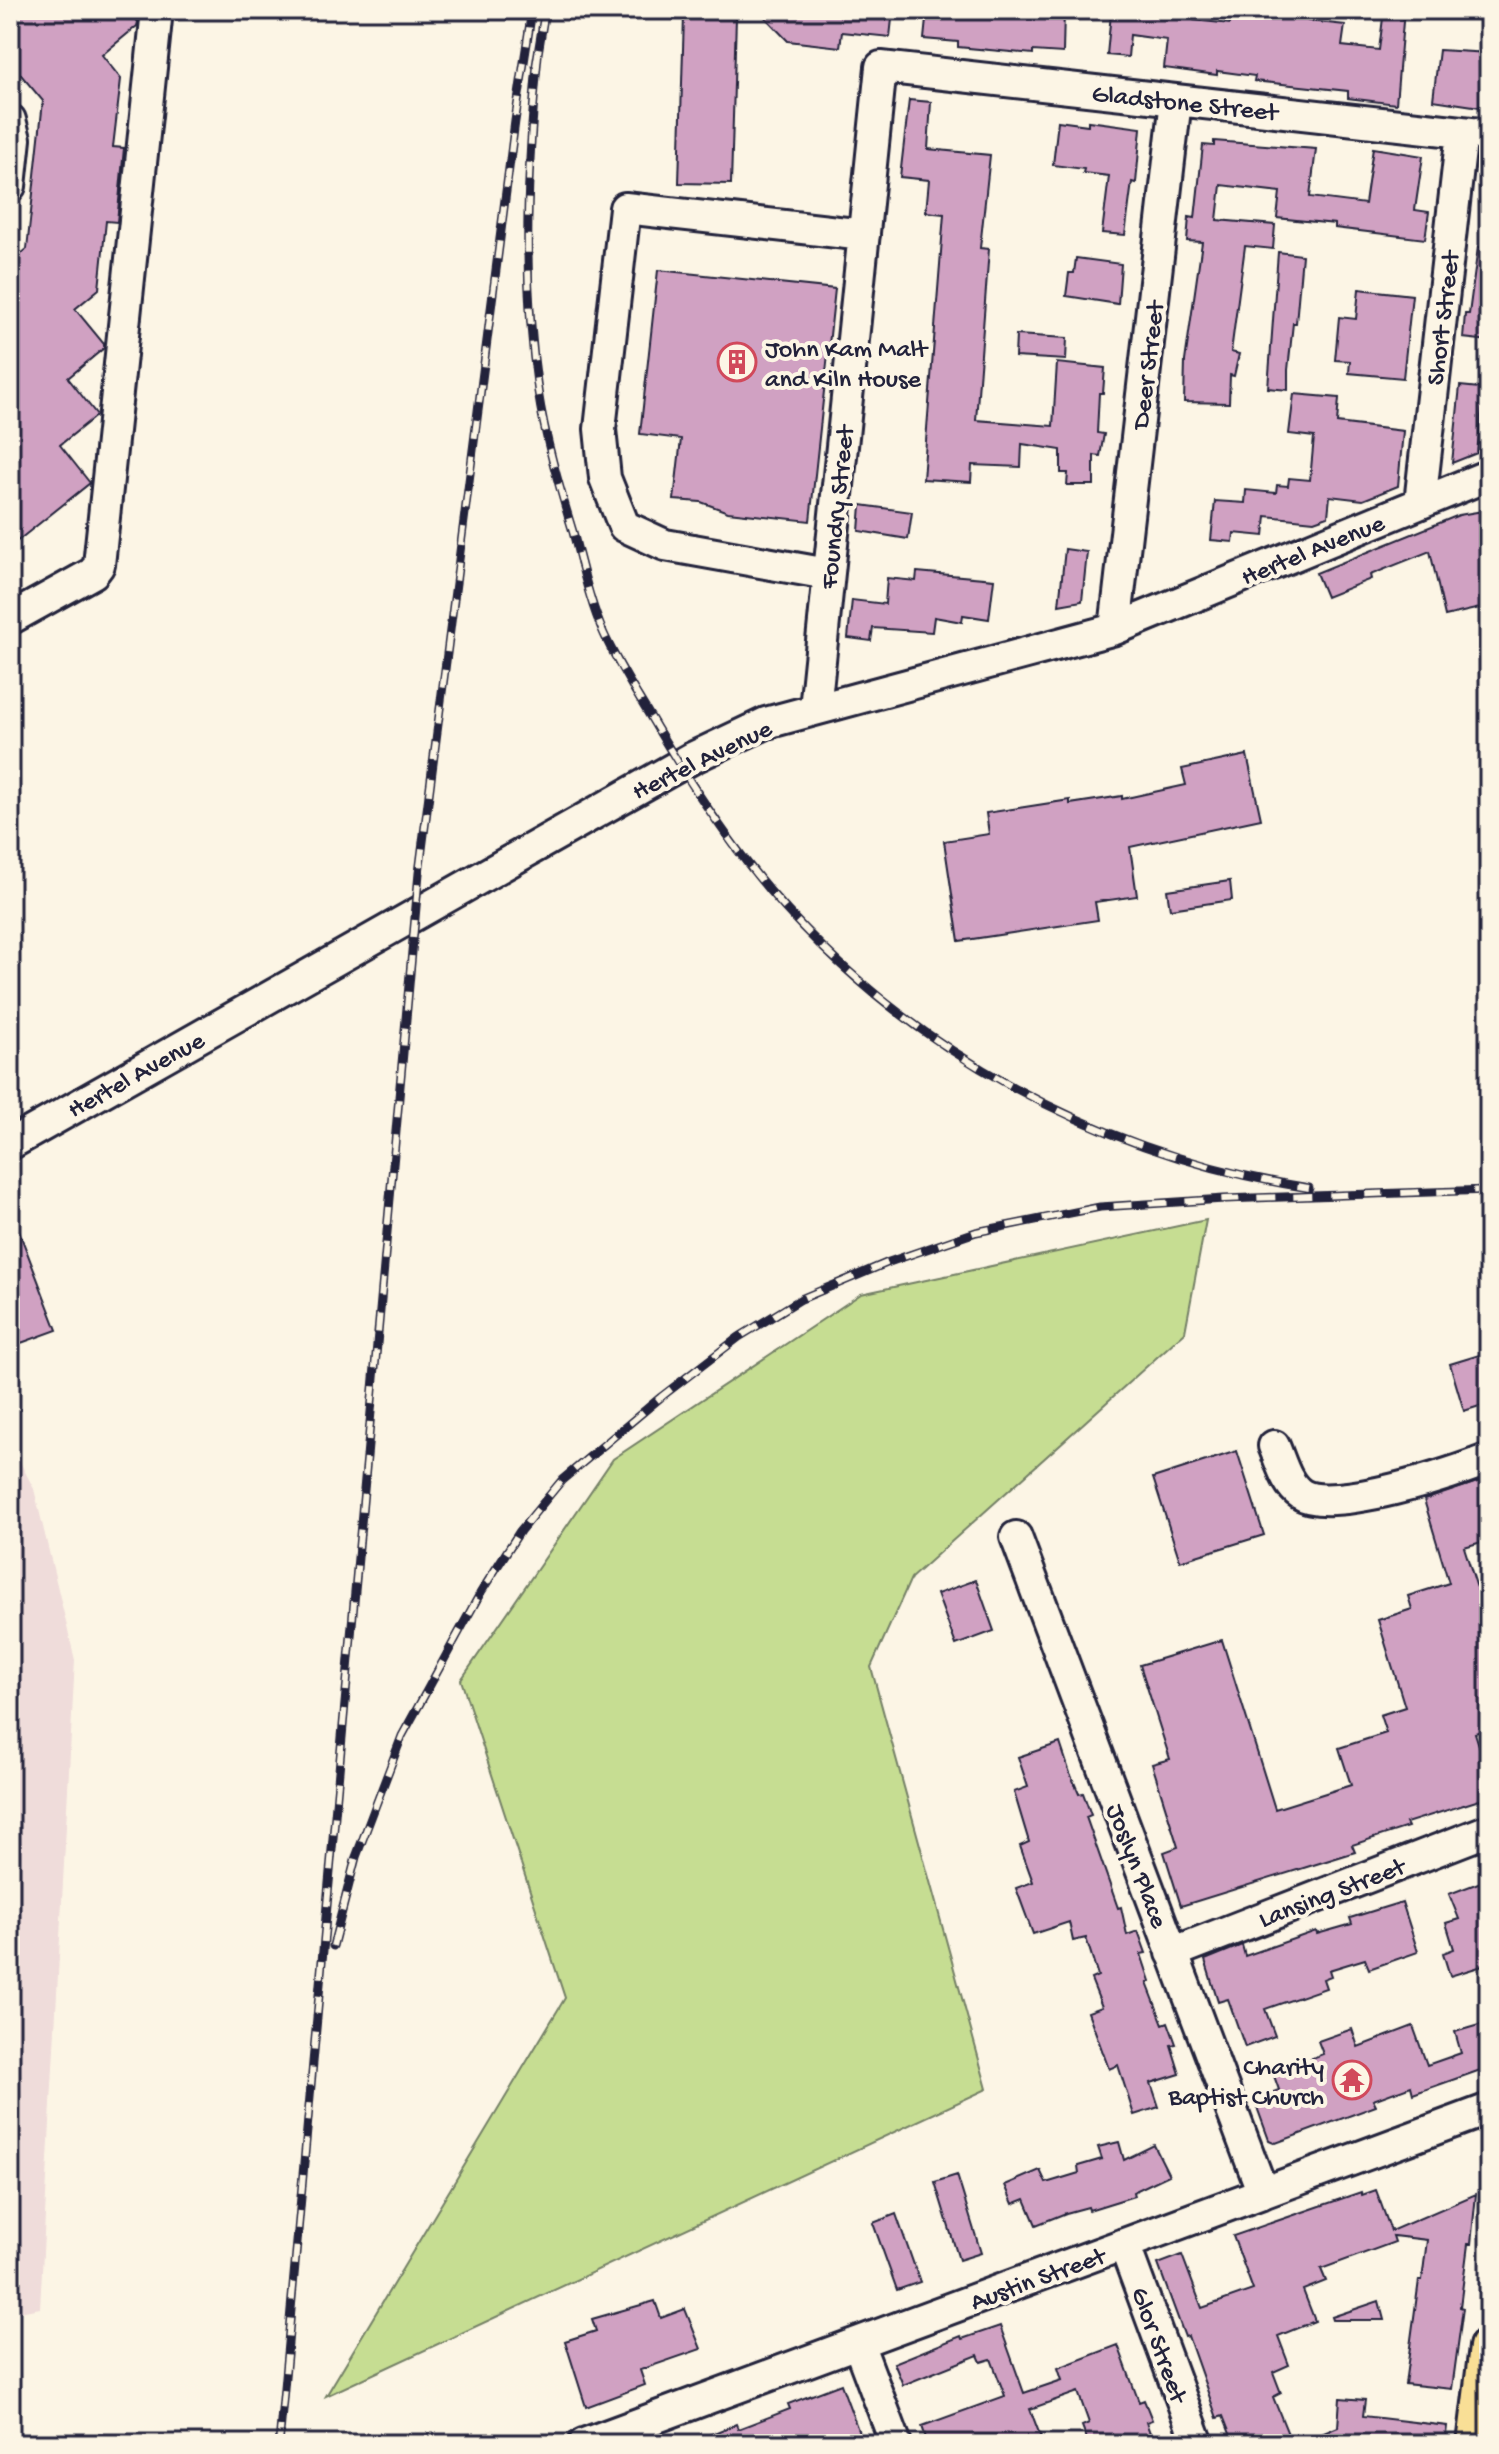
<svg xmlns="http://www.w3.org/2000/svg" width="1499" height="2454" viewBox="0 0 1499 2454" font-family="'Gochi Hand',sans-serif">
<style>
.built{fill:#efdcda}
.green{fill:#c6dd92;stroke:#748066;stroke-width:2}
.building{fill:#d0a1c2;stroke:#22223b;stroke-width:2}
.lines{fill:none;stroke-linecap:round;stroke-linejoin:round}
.minor-casing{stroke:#22223b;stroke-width:36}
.major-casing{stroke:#22223b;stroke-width:44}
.minor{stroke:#fcf5e5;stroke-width:30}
.major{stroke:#f9df96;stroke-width:38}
.rail-casing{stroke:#22223b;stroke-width:9}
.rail{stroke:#fcf5e5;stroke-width:6;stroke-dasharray:18;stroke-linecap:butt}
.labels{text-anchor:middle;stroke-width:8;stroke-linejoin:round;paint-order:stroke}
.street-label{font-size:26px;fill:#22223b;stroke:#fcf5e5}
.poi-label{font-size:26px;fill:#22223b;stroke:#fcf5e5;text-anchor:start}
</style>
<rect width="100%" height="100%" fill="#fcf5e5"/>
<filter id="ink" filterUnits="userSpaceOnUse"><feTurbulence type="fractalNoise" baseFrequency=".0125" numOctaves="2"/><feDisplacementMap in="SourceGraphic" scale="16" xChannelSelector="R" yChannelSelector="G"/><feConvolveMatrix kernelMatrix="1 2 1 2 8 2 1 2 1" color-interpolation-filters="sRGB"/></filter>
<g filter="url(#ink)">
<path class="built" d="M10 1443 34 1489 75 1660 40 2308 10 2314Z"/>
<path class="green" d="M1206 1220 1185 1332 911 1578 871 1667 987 2089 326 2396 565 1998 461 1680 613 1459 861 1294Z"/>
<path class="building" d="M10 10H129L138 22 137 26 102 55 121 79 113 147 124 148 117 222 106 221 99 289 75 309 104 344V348L68 378 97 415 60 445 90 483 10 547V263L27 249 43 101 10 62Z
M758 10H893L890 37 842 32 840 47 788 41Z
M927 10H1064L1063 53 1033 51V54L958 47V42L924 39Z
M1170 10H1195L1194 20 1230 24 1232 10H1274V14L1309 17 1308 21 1345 25 1342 46 1379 50 1384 10H1404L1396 104 1348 98V91L1254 81 1255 76 1217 71V75L1164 68 1167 40 1130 35 1128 57 1107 55 1111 13 1169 18Z
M684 16 736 17 731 184 679 183Z
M1439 50 1489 53 1487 108 1433 100Z
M909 100 931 102 928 149 990 155 980 248 989 249 976 420 1053 426 1057 363 1105 368 1103 393H1099L1097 433 1104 434 1100 456 1094 455V485H1067L1068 473H1061V450L1022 444 1021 467 972 465 971 482 923 479 944 214 926 212 929 180 900 177Z
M1058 121 1088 125V121L1141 128 1136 183 1132 182 1125 235 1102 233 1109 176 1083 173 1084 169 1053 165Z
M1214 141 1316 149 1310 197 1365 204 1373 148 1423 156 1415 210 1429 212 1425 239 1335 228V224L1277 218 1280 192 1221 185 1217 220 1275 225 1273 249 1245 246 1231 352 1239 354 1234 376 1230 375 1229 403 1184 402 1185 361 1202 242 1187 241 1189 217 1195 218 1203 145 1214 146Z
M1478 247 1489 248V341L1463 338 1465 314H1469Z
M1278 252 1302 255 1296 323H1293L1288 370V390L1268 388Z
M1076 258 1121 264 1118 304 1066 296 1069 273H1074Z
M658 270 835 289 810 521 728 512 701 502 674 500 681 439 640 434Z
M1359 289 1412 295 1403 378 1349 373 1350 361 1335 360 1339 317 1356 319Z
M1016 335 1067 338 1066 360 1015 357Z
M1460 386 1489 389V408L1482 407 1477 453 1452 463Z
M1294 394 1339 398 1337 423 1403 431 1398 486 1363 500 1330 496 1328 516 1314 521 1266 516 1264 536 1234 533 1233 542 1211 540 1215 501 1245 503 1246 490 1276 493 1277 485 1288 486 1289 478 1310 480 1314 437 1289 434Z
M861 505 912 512 908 539 859 531Z
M1489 510V606L1445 616 1430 551 1370 575 1371 579 1326 597 1316 573 1459 515Z
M1065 549 1087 552 1082 601 1059 605Z
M917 572 994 579 989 619 963 615 962 622 934 617 932 632 873 628 871 641 848 638 852 600 885 604 887 578 916 581Z
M1247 755 1261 819 1130 847 1137 896 1095 902 1098 920 959 941 944 841 989 834 986 813 1070 800V804L1122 796V799L1186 785 1182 769Z
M1230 881 1232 900 1170 909 1167 890Z
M10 1208 57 1330 10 1347Z
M1489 1352V1403L1464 1411 1450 1364Z
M1237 1451 1264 1535 1180 1561 1153 1478Z
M1489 1478V1540L1464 1547 1489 1626V1729L1475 1733 1489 1776V1797L1406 1823 1408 1827 1352 1845 1355 1852 1181 1906 1164 1852 1178 1847 1152 1764 1170 1759 1140 1665 1222 1640 1275 1809 1351 1785 1339 1748 1386 1733 1380 1715 1405 1707 1378 1620 1412 1609 1408 1596 1449 1583 1424 1500Z
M976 1580 994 1631 956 1645 937 1594Z
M1060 1743 1070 1773 1079 1794 1083 1793 1091 1815 1086 1817 1118 1908 1121 1907 1127 1935 1138 1931 1146 1953 1141 1954 1150 1981 1147 1983 1163 2024 1168 2022 1176 2044 1171 2045 1180 2074 1151 2083 1159 2107 1134 2115 1118 2065 1109 2069 1088 2012 1102 2007 1091 1979 1098 1976 1086 1938 1073 1941 1069 1922 1033 1934 1016 1888 1033 1882 1020 1846 1029 1842 1014 1792 1028 1787 1018 1757Z
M1489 1879V1964L1450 1976 1443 1953 1454 1949 1446 1923 1459 1919 1449 1894Z
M1402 1902 1418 1952 1369 1969 1365 1959 1329 1970 1331 1976 1323 1979 1326 1988 1265 2009 1275 2036 1245 2047 1228 1999 1218 2002 1205 1960 1242 1945 1245 1956 1316 1931 1317 1934 1352 1924 1350 1918Z
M1489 2022V2067L1413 2094 1411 2086 1373 2100 1376 2106 1276 2143 1269 2140 1254 2099 1279 2090 1273 2073 1323 2054 1318 2041 1352 2029 1358 2047 1413 2026 1427 2065 1461 2053 1455 2032Z
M1119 2142 1124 2160 1154 2145 1169 2175 1133 2192 1134 2196 1089 2210 1088 2207 1066 2213 1036 2225 1025 2199 1013 2204 1005 2185 1040 2170 1046 2183 1079 2173 1078 2166 1102 2159 1098 2147Z
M957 2175 981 2253 959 2260 935 2182Z
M1376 2190 1391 2231 1476 2194 1471 2244H1468L1460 2307 1463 2308 1452 2389 1405 2384 1419 2280H1422L1427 2240 1393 2236 1395 2242 1321 2269 1326 2281 1303 2290 1315 2321 1278 2336 1289 2365 1273 2372 1281 2393 1273 2397 1292 2444H1234L1223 2416 1217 2418 1188 2336 1185 2337 1158 2264 1182 2255 1202 2308 1253 2290 1233 2236 1361 2192 1362 2195Z
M896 2214 920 2282 897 2290 873 2223Z
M655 2301 661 2318 685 2309 701 2349 640 2370 645 2385 586 2407 565 2341 596 2331 592 2319Z
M1379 2301 1384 2320H1333L1332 2317Z
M1000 2326 1024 2393 1062 2380 1058 2368 1118 2345 1139 2402 1144 2400 1152 2420 1146 2422 1154 2444H1089L1082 2426 1089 2423 1078 2392 1030 2409 1041 2438 1024 2444H928L922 2426 1005 2396 991 2359 981 2362 978 2355 903 2385 894 2363 961 2336 962 2339Z
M841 2384 861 2438 846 2444H687L736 2424 738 2429 790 2409 788 2404Z
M1340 2398 1365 2400 1363 2416 1447 2426 1445 2444H1298L1338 2427Z"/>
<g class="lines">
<g class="minor-casing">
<path id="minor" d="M10 120 15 139 10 186
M1420 503 1462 132
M828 574 665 545 624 526 605 478 600 429 625 208 864 235
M10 619 93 573 99 565 157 10
M1115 629 1176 100
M815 709 881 67 1489 135
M10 1144 692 758 766 723 1115 629 1489 475
M1274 1446C1281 1462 1286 1484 1301 1494 1331 1514 1455 1473 1489 1459
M1016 1537 1263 2193
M1172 1953 1489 1830
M1124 2244 1198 2444
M858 2343 896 2444
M584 2444 1489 2109"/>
</g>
<g class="major-casing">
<path id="major" d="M1477 2444 1489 2347"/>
</g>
<use href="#minor" class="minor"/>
<use href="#major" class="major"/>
<g class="rail-casing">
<path id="rail" d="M538 55C527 167 522 279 538 391 545 438 559 486 573 532 582 566 590 603 604 634 619 667 639 697 657 728 691 785 727 840 770 891 906 1050 1103 1156 1309 1188
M536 66 545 10
M333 1946 356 1857 402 1736 481 1592 520 1531 562 1480 661 1397 739 1337 801 1299 889 1262 976 1232 1100 1207 1224 1199 1489 1190
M279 2444 419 873 515 121 532 10"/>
</g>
<use href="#rail" class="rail"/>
</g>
</g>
<defs>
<g id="building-ring" transform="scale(2)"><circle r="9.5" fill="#fcf5e5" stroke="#d1495b" stroke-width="1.5"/><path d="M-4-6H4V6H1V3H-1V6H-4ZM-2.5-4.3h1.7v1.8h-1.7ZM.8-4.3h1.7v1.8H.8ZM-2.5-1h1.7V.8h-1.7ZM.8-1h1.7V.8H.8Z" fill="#d1495b"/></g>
<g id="temple-ring" transform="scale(2)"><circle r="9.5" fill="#fcf5e5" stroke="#d1495b" stroke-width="1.5"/><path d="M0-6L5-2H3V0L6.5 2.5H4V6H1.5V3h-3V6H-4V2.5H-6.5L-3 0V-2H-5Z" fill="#d1495b"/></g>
</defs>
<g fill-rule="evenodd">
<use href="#building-ring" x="737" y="362"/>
<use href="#temple-ring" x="1352" y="2080"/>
</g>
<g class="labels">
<g class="street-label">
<text transform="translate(1185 101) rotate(6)" y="9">Gladstone Street</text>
<text transform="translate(1441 318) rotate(-83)" y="9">Short Street</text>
<text transform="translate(1146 365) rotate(-83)" y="9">Deer Street</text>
<text transform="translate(835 507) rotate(-84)" y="9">Foundry Street</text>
<text transform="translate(1312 548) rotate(-22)" y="9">Hertel Avenue</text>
<text transform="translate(701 758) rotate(-26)" y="9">Hertel Avenue</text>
<text transform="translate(135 1073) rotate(-29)" y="9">Hertel Avenue</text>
<text transform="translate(1139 1865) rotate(69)" y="9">Joslyn Place</text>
<text transform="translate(1331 1891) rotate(-21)" y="9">Lansing Street</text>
<text transform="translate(1037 2277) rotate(-20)" y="9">Austin Street</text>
<text transform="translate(1161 2344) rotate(70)" y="9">Glor Street</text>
</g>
<g class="poi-label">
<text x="765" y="356">John Kam Malt<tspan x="765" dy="30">and Kiln House</tspan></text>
<text x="1324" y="2074" text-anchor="end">Charity<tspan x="1324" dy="30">Baptist Church</tspan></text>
</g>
</g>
<rect width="1499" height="2454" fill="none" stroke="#fcf5e5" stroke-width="40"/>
<rect x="20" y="20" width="1459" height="2414" fill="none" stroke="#22223b" stroke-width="3" filter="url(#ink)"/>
</svg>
